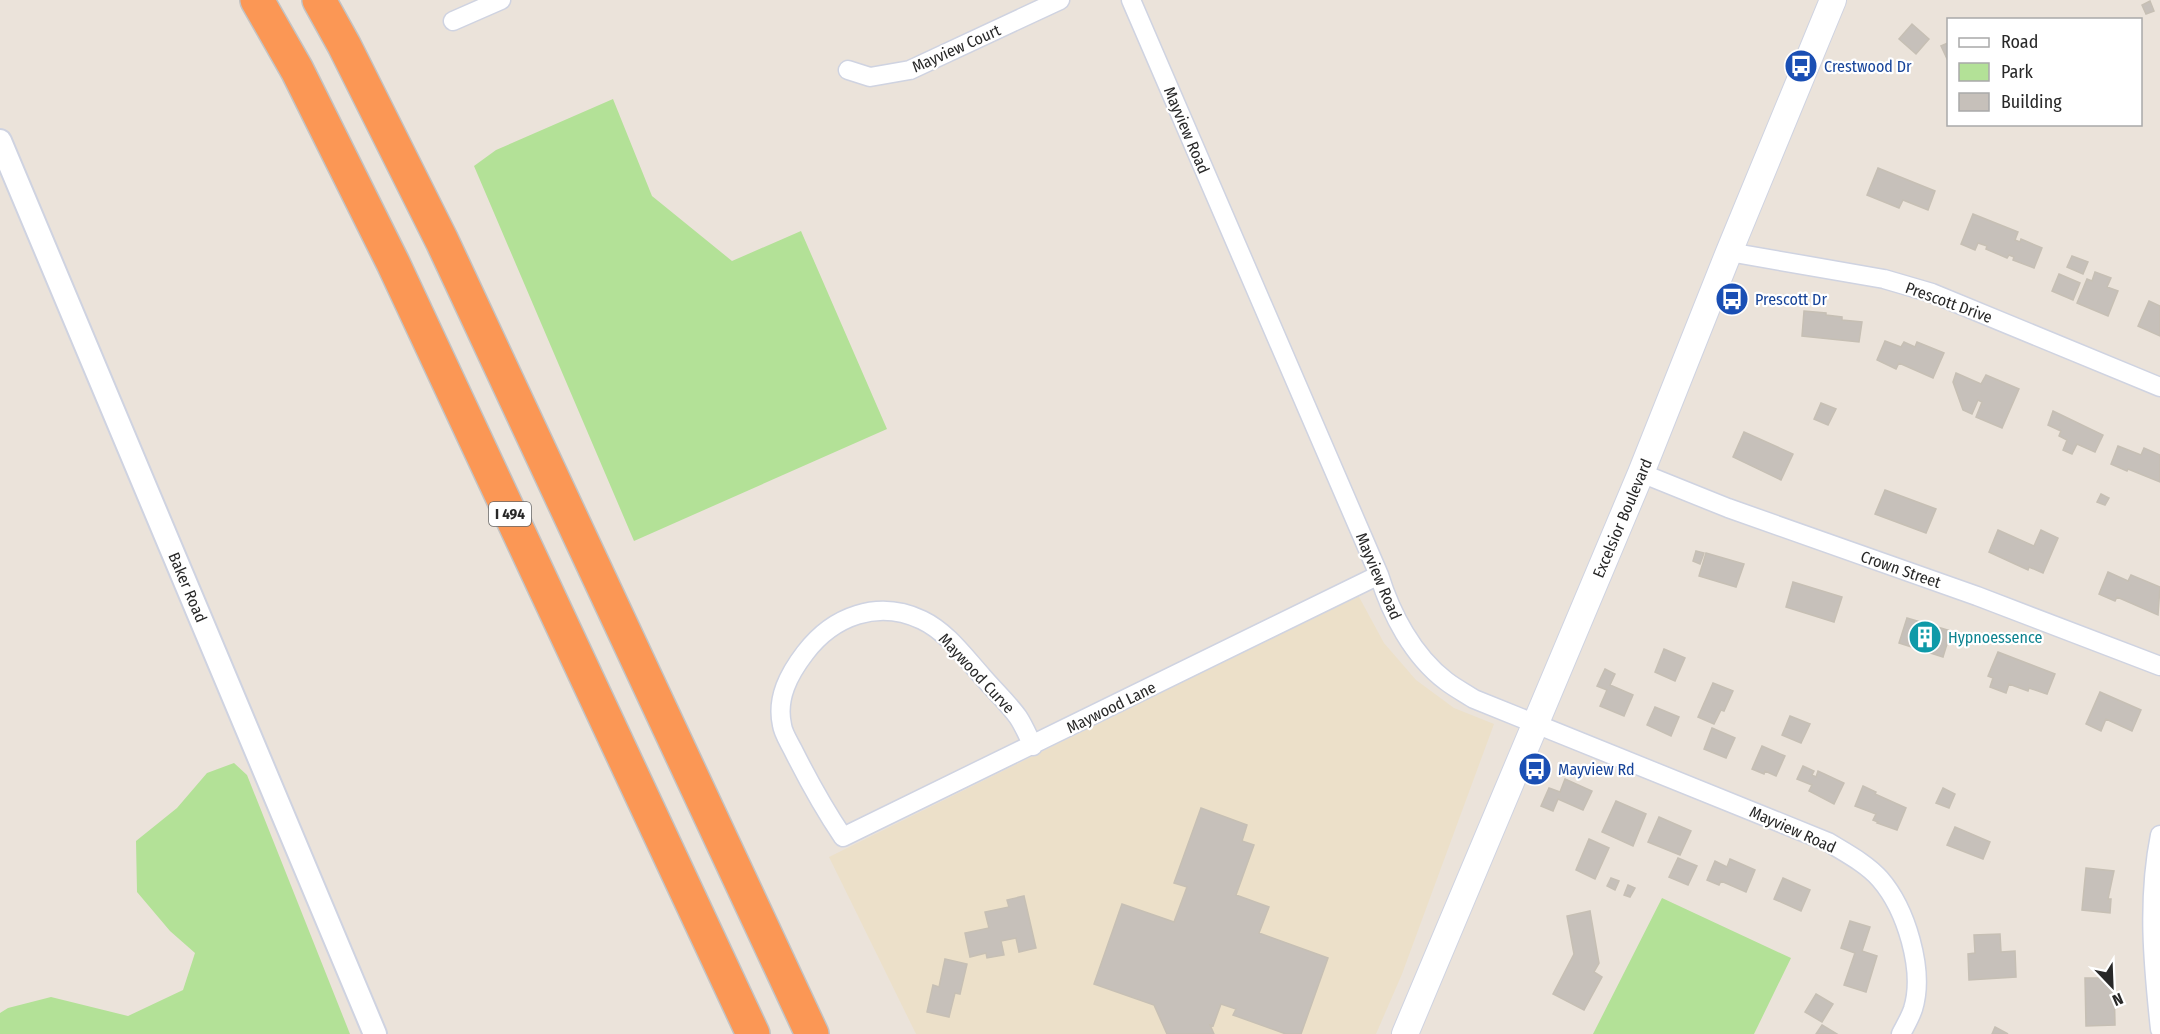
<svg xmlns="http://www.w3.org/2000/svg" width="2160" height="1034" viewBox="0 0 2160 1034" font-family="'Fira Sans Condensed',sans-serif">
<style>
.education{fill:#ece0c9}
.green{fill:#b3e197}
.building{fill:#c6c0ba;stroke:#c6bfb4;stroke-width:1.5}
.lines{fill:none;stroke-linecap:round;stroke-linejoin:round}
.minor-casing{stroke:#cfd3e1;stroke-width:21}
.tertiary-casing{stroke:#cfd3e1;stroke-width:26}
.secondary-casing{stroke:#cfd3e1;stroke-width:28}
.motorway-casing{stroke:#c3c3c3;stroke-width:36}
.minor{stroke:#fff;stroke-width:18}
.tertiary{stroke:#fff;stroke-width:22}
.secondary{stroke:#fff;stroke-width:26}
.motorway{stroke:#fb9755;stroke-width:33}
.labels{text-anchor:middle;stroke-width:4.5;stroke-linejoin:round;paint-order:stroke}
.shield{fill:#fff;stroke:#686868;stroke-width:1.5}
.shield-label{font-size:15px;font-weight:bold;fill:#282828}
.street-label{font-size:16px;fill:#282828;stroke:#fff}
.transit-label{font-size:16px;fill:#164399;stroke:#fff;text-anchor:start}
.culture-label{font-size:16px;fill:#0d838f;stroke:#fff;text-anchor:start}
</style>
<rect width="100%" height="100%" fill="#ebe3da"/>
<path class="education" d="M1358 595 1384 643 1416 680 1454 708 1494 724 1402 974 1376 1034H916L829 857Z"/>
<path class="green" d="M613 99 652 196 732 261 801 231 887 429 634 541 474 166 496 150Z
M234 763 247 775 350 1034H0V1013L8 1008 51 997 128 1016 183 990 195 953 170 931 137 892 136 841 177 808 207 773Z
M1662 898 1791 958 1754 1034H1593Z"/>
<path class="building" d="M2150 1 2154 11 2146 14 2142 5Z
M1912 24 1929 39 1916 54 1899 39Z
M1948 43V61L1941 46Z
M1878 168 1935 191 1928 210 1903 200 1899 208 1867 195Z
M1973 214 2018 232 2015 240 2020 242 2021 239 2042 248 2034 268 2013 260 2014 257 2009 255 2007 258 1986 249 1987 246 1978 243 1975 250 1961 244Z
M2072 256 2088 262 2083 274 2067 267Z
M2095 272 2111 278 2107 287 2118 291 2108 316 2077 303 2087 279 2092 281Z
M2059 274 2080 283 2073 300 2052 291Z
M2149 301 2160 306V336L2138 326Z
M1804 311 1826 313V315L1842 317V320L1862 322 1859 342 1802 336Z
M1885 341 1901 347 1904 342 1915 347 1917 342 1944 353 1933 378 1899 363 1896 369 1877 360Z
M1956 373 1981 384 1986 375 2019 389 2002 428 1976 417 1982 402 1978 400 1972 414 1963 410 1953 382Z
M1821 403 1836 409 1828 425 1814 419Z
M2053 411 2103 435 2095 452 2077 444 2072 454 2063 450 2067 440 2059 436 2061 431 2048 425Z
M1744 432 1793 454 1781 480 1733 457Z
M2118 446 2141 455 2144 448 2160 455V482L2128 469 2127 471 2111 464Z
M1885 490 1936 509 1926 533 1875 514Z
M2101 494 2109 498 2105 505 2097 502Z
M1998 530 2034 546 2041 530 2058 538 2043 573 2029 567 2028 570 1989 552Z
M1696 551 1704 553 1700 564 1693 561Z
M1706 553 1744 564 1736 587 1699 576Z
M2108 572 2128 581 2131 575 2160 587 2158 615 2117 597 2115 601 2099 594Z
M1793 582 1842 597 1834 622 1786 607Z
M1907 618 1951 631 1943 657 1899 643Z
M1664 649 1685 658 1675 681 1655 672Z
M1998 652 2055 674 2047 694 2029 688 2028 691 2009 684 2006 693 1990 687 1993 678 1988 676Z
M1605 669 1615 674 1610 685 1633 695 1624 716 1600 706 1607 690 1597 686Z
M1713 683 1733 691 1724 711 1721 710 1714 724 1698 717Z
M2100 692 2141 710 2132 731 2106 719 2101 731 2086 724Z
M1655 707 1679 717 1671 736 1647 725Z
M1790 716 1810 724 1801 743 1782 735Z
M1712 728 1735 738 1726 758 1704 749Z
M1762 746 1785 756 1776 776 1765 771 1764 774 1752 769Z
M1803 766 1814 771 1812 775 1816 777 1818 771 1844 783 1834 804 1809 791 1812 785 1797 779Z
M1565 779 1592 791 1583 810 1558 799 1553 811 1541 806 1549 788 1560 792Z
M1863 786 1876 792 1875 794 1906 808 1897 830 1877 823 1878 822 1873 820 1876 814 1855 806Z
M1943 788 1955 794 1949 808 1936 803Z
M1616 801 1646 814 1633 846 1602 832Z
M1201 808 1247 825 1242 841 1254 845 1236 895 1269 907 1259 933 1328 958 1301 1034H1286L1233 1015 1236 1009 1221 1004 1213 1026 1210 1025 1214 1034H1167L1154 1005 1094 984 1122 904 1174 922 1187 887 1174 883Z
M1659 817 1691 831 1680 855 1648 842Z
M1955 827 1990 842 1983 859 1947 845Z
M1589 839 1609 848 1595 879 1576 870Z
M1678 858 1697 866 1688 885 1669 877Z
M1730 859 1755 870 1746 892 1721 881 1719 885 1707 880 1715 861 1727 867Z
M2086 868 2114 871 2108 899H2111L2110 913 2082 910Z
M1611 878 1619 881 1615 890 1607 886Z
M1783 878 1810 890 1801 911 1774 899Z
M1628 885 1635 888 1630 897 1624 895Z
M1024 896 1036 948 1019 952 1016 938 1001 941 1004 955 987 958 986 953 970 957 965 933 989 928 985 912 1009 907 1007 900Z
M1590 911 1599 963 1594 972 1602 977 1584 1010 1553 994 1574 954 1567 916Z
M1850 921 1870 927 1862 951 1877 956 1866 992 1844 985 1855 953 1841 948Z
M2000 934 2001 952 2015 951 2016 977 1969 980 1968 954 1975 953 1974 935Z
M945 959 967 964 960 994 955 993 949 1017 927 1012 933 985 939 987Z
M2085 978H2114L2115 1025 2086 1026Z
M1816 994 1833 1004 1822 1022 1805 1012Z
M1822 1025 1837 1034H1816Z
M1995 1027 2008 1034H1992Z"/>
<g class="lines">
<g class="minor-casing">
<path id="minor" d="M1131 0 1379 575C1391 614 1413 656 1446 681 1455 688 1465 693 1474 699L1828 842C1846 853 1867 864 1880 879 1906 909 1925 970 1913 1009 1910 1018 1905 1026 1901 1034
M453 21 501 0
M848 70 870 77 910 70 1060 0
M1729 252 1884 279 1932 293 2160 387
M1641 473 1728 508 1977 596 2160 666
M1033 746C1028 736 1024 726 1018 717 1008 703 994 690 982 676 964 656 947 632 922 620 878 599 833 616 805 653 789 674 776 698 782 725 783 733 789 742 793 750 808 780 824 809 843 837L1379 575
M2160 835C2147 900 2153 964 2160 1029"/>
</g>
<g class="tertiary-casing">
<path id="tertiary" d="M0 141 375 1034"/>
</g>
<g class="secondary-casing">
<path id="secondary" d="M1405 1034 1641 473 1729 252 1833 0"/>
</g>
<g class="motorway-casing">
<path id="motorway" d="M257 0 297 70 393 263 753 1034
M319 0 344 45 442 241 812 1034"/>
</g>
<use href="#minor" class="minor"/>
<use href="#tertiary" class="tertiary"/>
<use href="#secondary" class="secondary"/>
<use href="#motorway" class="motorway"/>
</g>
<defs>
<g id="bus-disc" transform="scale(1.725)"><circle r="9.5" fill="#1a4fb4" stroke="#fff"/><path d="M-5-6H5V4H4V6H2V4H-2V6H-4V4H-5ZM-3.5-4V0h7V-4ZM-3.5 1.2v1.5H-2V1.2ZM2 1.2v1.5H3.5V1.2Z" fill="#fff"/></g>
<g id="building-disc" transform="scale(1.725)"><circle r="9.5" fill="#0f9aa8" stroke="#fff"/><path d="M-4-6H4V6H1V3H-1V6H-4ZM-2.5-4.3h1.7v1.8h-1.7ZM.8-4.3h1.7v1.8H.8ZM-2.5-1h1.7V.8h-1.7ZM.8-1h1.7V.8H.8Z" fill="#fff"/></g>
</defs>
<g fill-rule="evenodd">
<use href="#bus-disc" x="1801" y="66"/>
<use href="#bus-disc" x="1732" y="299"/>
<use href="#building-disc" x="1925" y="637"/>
<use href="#bus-disc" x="1535" y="769"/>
</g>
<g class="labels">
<rect class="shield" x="489" y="502" width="42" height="24" rx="4.5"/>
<g class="shield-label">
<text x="510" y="519">I 494</text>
</g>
<g class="street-label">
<text transform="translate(956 48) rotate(-24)" y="6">Mayview Court</text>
<text transform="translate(1187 130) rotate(67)" y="6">Mayview Road</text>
<text transform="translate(1949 302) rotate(20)" y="6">Prescott Drive</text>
<text transform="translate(1622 518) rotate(-67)" y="6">Excelsior Boulevard</text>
<text transform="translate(1901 569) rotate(19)" y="6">Crown Street</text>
<text transform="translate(1379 576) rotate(67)" y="6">Mayview Road</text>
<text transform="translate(188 587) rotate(67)" y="6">Baker Road</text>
<text transform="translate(977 673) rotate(47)" y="6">Maywood Curve</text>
<text transform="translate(1111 707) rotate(-26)" y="6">Maywood Lane</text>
<text transform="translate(1793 829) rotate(24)" y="6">Mayview Road</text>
</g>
<g class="transit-label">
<text x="1824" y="72">Crestwood Dr</text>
<text x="1755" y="305">Prescott Dr</text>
<text x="1558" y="775">Mayview Rd</text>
</g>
<g class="culture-label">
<text x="1948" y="643">Hypnoessence</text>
</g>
</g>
<rect x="1947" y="18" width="195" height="108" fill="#ffffff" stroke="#a9a9a9" stroke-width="1.5"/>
<rect x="1959" y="38" width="30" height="9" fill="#ffffff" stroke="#a9a9a9" stroke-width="1.5"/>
<text x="2001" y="48" font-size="18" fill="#282828">Road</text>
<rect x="1959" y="63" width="30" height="18" fill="#b3e197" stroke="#a9a9a9" stroke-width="1.5"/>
<text x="2001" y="78" font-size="18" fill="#282828">Park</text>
<rect x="1959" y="93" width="30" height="18" fill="#c6c0ba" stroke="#a9a9a9" stroke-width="1.5"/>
<text x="2001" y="108" font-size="18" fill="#282828">Building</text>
<g transform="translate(2112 986) rotate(157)" stroke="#ffffff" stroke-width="4.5" paint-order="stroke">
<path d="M0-4.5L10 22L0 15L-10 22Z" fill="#282828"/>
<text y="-9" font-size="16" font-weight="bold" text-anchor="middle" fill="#282828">N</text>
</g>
</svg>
